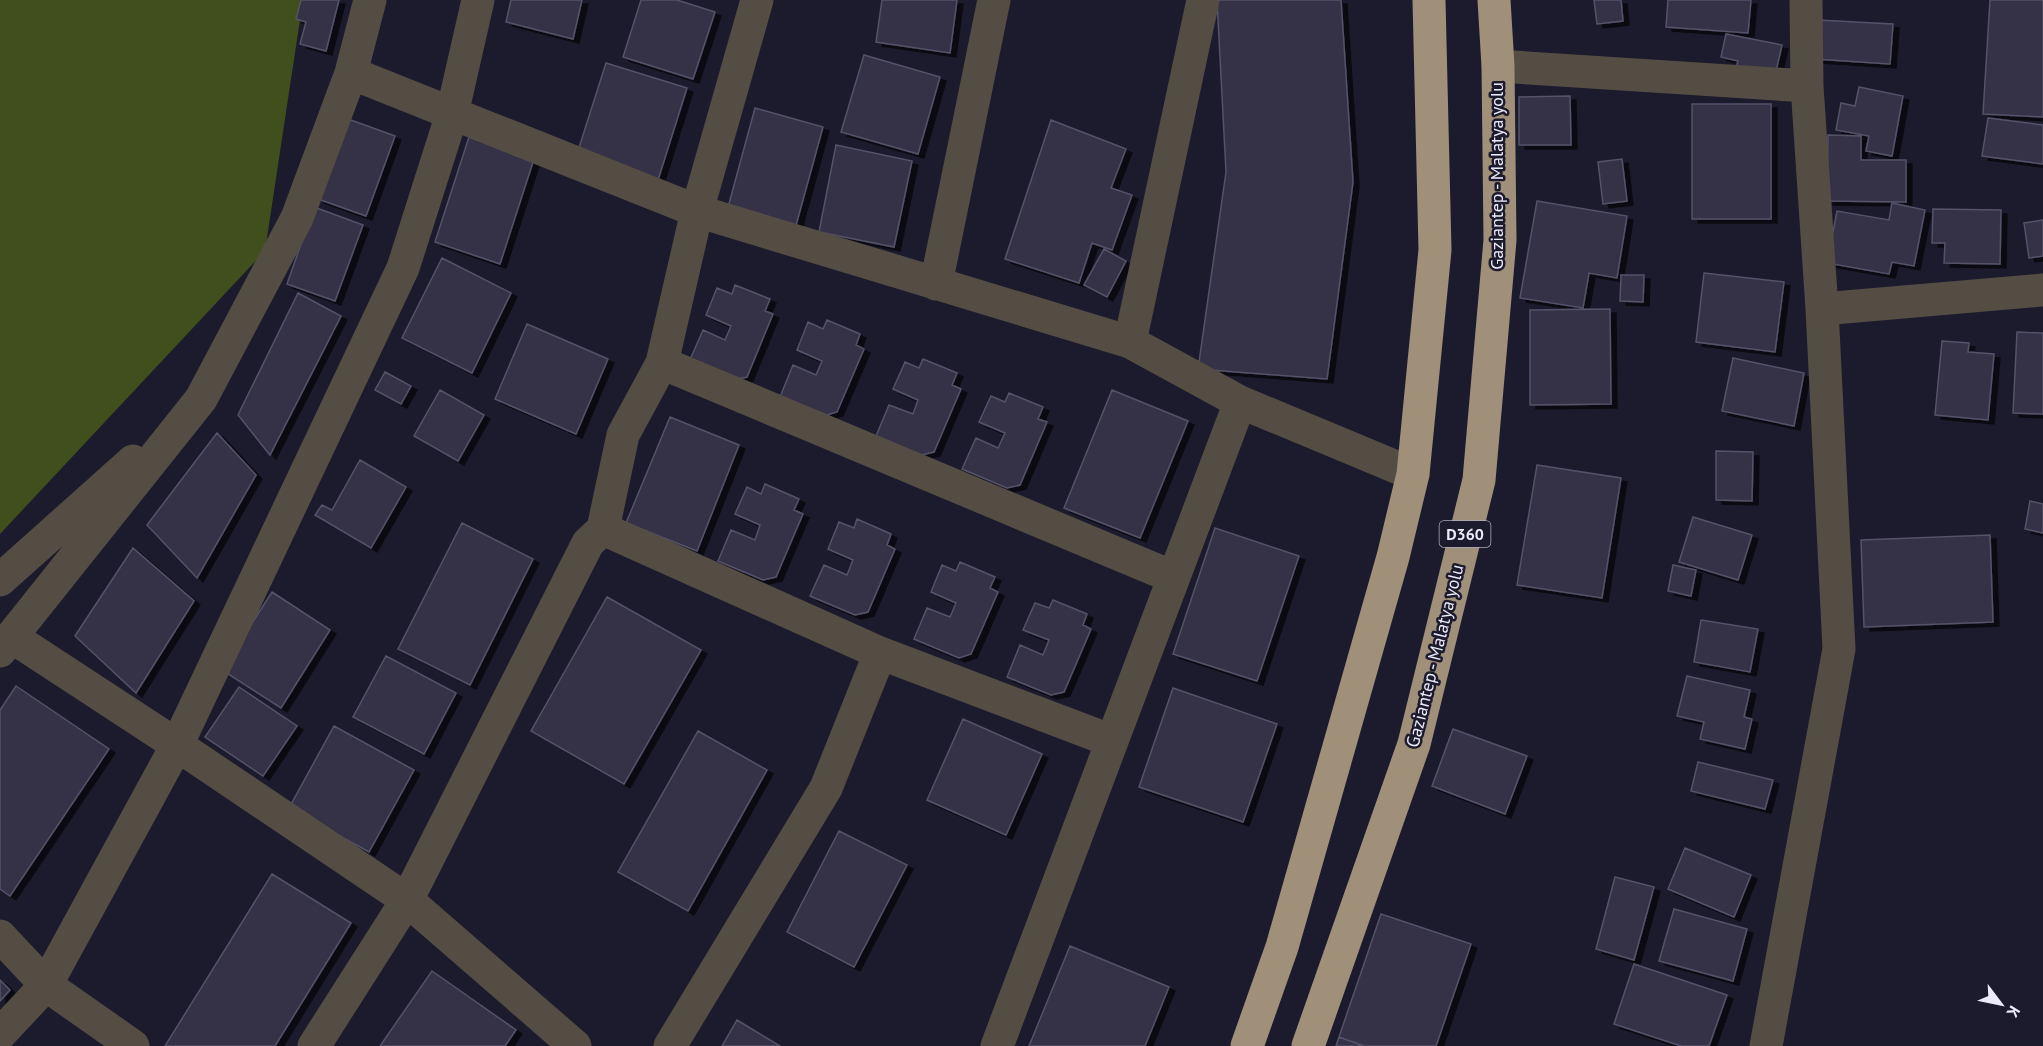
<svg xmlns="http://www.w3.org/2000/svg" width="2043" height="1046" viewBox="0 0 2043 1046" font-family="'PT Sans',sans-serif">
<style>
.forest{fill:#404f1c}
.building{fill:#343247;stroke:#545269;stroke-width:1.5;filter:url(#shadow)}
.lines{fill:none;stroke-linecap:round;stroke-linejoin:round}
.minor{stroke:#534d44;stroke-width:33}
.highway{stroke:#a08f79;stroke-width:33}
.labels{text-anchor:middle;stroke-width:5;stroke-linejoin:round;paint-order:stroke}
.shield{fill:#1c1a2d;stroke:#aeacbc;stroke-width:1.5}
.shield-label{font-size:16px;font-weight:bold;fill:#ecebf9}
.street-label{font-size:18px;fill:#ecebf9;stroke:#1c1a2d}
</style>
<defs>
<filter id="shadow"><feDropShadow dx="6" dy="4" stdDeviation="0" flood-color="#0009"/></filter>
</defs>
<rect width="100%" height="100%" fill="#1c1a2d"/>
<path class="forest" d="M0 0H303L265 251 0 534Z"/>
<path class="building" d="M301 0H339L326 51 300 44 306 22 296 19Z
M511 0H582L573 39 506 22Z
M641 0H677L715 12 693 79 623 57Z
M882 0H957L950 53 876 42Z
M1217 0H1341L1353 182 1327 379 1198 369 1226 172Z
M1594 0H1621L1623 21 1597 24Z
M1668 0H1751L1748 33 1666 27Z
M1990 0H2043V117L1983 114Z
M1818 20 1893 24 1890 64 1815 59Z
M1726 34 1782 45 1774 80 1735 72 1738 61 1721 57Z
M864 55 940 77 918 154 841 132Z
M606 63 687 88 658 180 577 154Z
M1859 87 1903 96 1892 156 1866 151 1869 136 1836 130 1841 103 1855 106Z
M1570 96 1571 145H1519V97Z
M1692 104H1771V219H1692Z
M755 108 823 127 795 229 727 211Z
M1988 118 2043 125V164L1982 156Z
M348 119 395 136 366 216 318 199Z
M1051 120 1126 149 1111 188 1132 195 1112 250 1092 243 1079 283 1005 259Z
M1828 135 1861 136V160H1906V202L1827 201Z
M469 137 534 159 500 264 435 242Z
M836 145 912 161 894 247 819 232Z
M1622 159 1627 201 1603 204 1598 162Z
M1537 201 1627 216 1617 278 1589 273 1583 308 1520 298Z
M1892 203 1925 210 1914 266 1892 262 1889 274 1827 263 1837 211 1889 220Z
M314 207 363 225 335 301 287 284Z
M1933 209 2001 210 2000 264 1944 263 1945 243H1932Z
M2043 220V256L2029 258 2024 223Z
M1104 249 1126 261 1107 297 1084 285Z
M442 258 511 293 472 373 402 338Z
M1704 273 1784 282 1775 352 1696 342Z
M1621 275H1644L1643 302 1620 301Z
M735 285 770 299 765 311 773 314 747 377 733 380 689 362 703 330 725 340 731 326 706 315 717 288 732 294Z
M298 293 341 316 270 455 238 415Z
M1610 309 1611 404 1530 405V310Z
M827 320 860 334 856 345 864 349 837 412 824 416 780 397 793 365 816 375 822 361 797 350 808 322 823 329Z
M527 324 608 359 576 434 495 399Z
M2017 332 2043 333V414L2013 413Z
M1942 341 1969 343 1968 352 1994 354 1988 420 1935 415Z
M1733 358 1804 373 1794 426 1722 411Z
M923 359 957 373 952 385 961 389 934 452 921 455 876 436 889 405 913 414 918 400 893 389 905 362 919 368Z
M385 372 411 386 401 404 375 390Z
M440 390 484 415 458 461 414 436Z
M1112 390 1188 421 1140 538 1064 508Z
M1009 393 1043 407 1038 419 1047 422 1020 485 1007 488 962 469 976 438 998 448 1005 433 979 422 991 396 1005 402Z
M670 417 739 445 697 551 626 523Z
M217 433 256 475 197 578 147 525Z
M1716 451 1753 452 1752 501 1716 500Z
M360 460 406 487 371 548 315 515 322 505 332 510Z
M1537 465 1621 478 1602 598 1517 585Z
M765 484 799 499 794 510 803 514 776 577 763 580 718 561 731 530 755 540 760 525 735 514 747 487 761 494Z
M2030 501 2043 504V533L2025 529Z
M1693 517 1752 535 1738 580 1679 562Z
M857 519 891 534 887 545 895 549 868 612 855 615 810 596 824 565 847 575 853 560 828 549 839 522 854 528Z
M462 523 533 559 470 685 398 649Z
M1215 528 1299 556 1257 681 1173 654Z
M1990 535 1993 622 1864 627 1861 540Z
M133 548 194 601 136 693 75 636Z
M960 562 995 577 990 588 998 592 971 654 959 658 914 639 927 608 950 617 956 603 931 592 942 565 956 571Z
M1673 565 1696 570 1691 596 1668 591Z
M272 592 330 630 281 708 222 670Z
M607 597 701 650 624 784 531 731Z
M1053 600 1087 614 1083 625 1091 629 1064 692 1051 695 1007 677 1020 645 1043 655 1049 640 1023 630 1035 603 1049 608Z
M1701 620 1758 629 1750 672 1694 662Z
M386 656 456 693 424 754 353 717Z
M1687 676 1750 690 1744 717 1752 719 1745 749 1700 739 1704 722 1677 716Z
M16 686 109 749 10 896 0 889V710Z
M239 687 297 726 263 776 205 737Z
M1173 688 1277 724 1243 822 1139 787Z
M963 719 1042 754 1006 835 927 800Z
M334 726 414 770 369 852 289 808Z
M1453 729 1527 756 1505 814 1432 786Z
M698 731 767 770 688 911 618 872Z
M1698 762 1773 780 1765 809 1691 791Z
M839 831 907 865 854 967 787 932Z
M1685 848 1751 875 1734 917 1668 889Z
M272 874 351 923 275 1046H165Z
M1615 877 1654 887 1634 960 1596 949Z
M1674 909 1747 929 1733 981 1659 961Z
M1381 914 1471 944 1436 1046H1364L1339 1037Z
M1070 946 1169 987 1145 1046H1029Z
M1634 964 1727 995 1709 1046H1681L1614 1024Z
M432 971 516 1030 505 1046H380Z
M0 980 10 990 0 1001Z
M737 1020 780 1046H722Z
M1339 1037 1364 1046H1336Z"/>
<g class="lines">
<path class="minor" d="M1498 66 1807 86
M351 73 697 211 1130 342 1240 402 1413 474
M936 284 994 0
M1822 309 2043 290
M1130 342 1203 0
M662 363 1173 577
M603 529 880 653 1112 741
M0 580 133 461
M12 637 177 745 407 900 575 1046
M0 651 201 399 297 218 351 73 370 0
M0 936 46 985 133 1046
M0 1034 46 985 177 745 403 268 452 114 478 0
M314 1046 407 900 588 543 603 529 623 435 662 363 697 211 757 0
M670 1046 826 788 880 653
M997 1046 1240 402
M1766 1046 1839 649 1822 309 1807 86 1806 0"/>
<path class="highway" d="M1247 1046 1282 947 1393 557 1413 474 1435 250 1429 0
M1308 1046 1414 744 1479 480 1500 240 1498 66 1494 0"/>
</g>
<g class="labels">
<rect class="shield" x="1439.5" y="521" width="51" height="26" rx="4.5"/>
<g class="shield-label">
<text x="1465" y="540">D360</text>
</g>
<g class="street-label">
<text transform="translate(1497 176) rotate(-90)" y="6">Gaziantep - Malatya yolu</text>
<text transform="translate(1435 656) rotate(-76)" y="6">Gaziantep - Malatya yolu</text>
</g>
</g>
<g transform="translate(2001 1004) rotate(122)" stroke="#1c1a2d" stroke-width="4.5" paint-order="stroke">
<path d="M0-4.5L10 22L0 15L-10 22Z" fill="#ecebf9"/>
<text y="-9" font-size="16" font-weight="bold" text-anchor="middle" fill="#ecebf9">K</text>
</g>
</svg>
